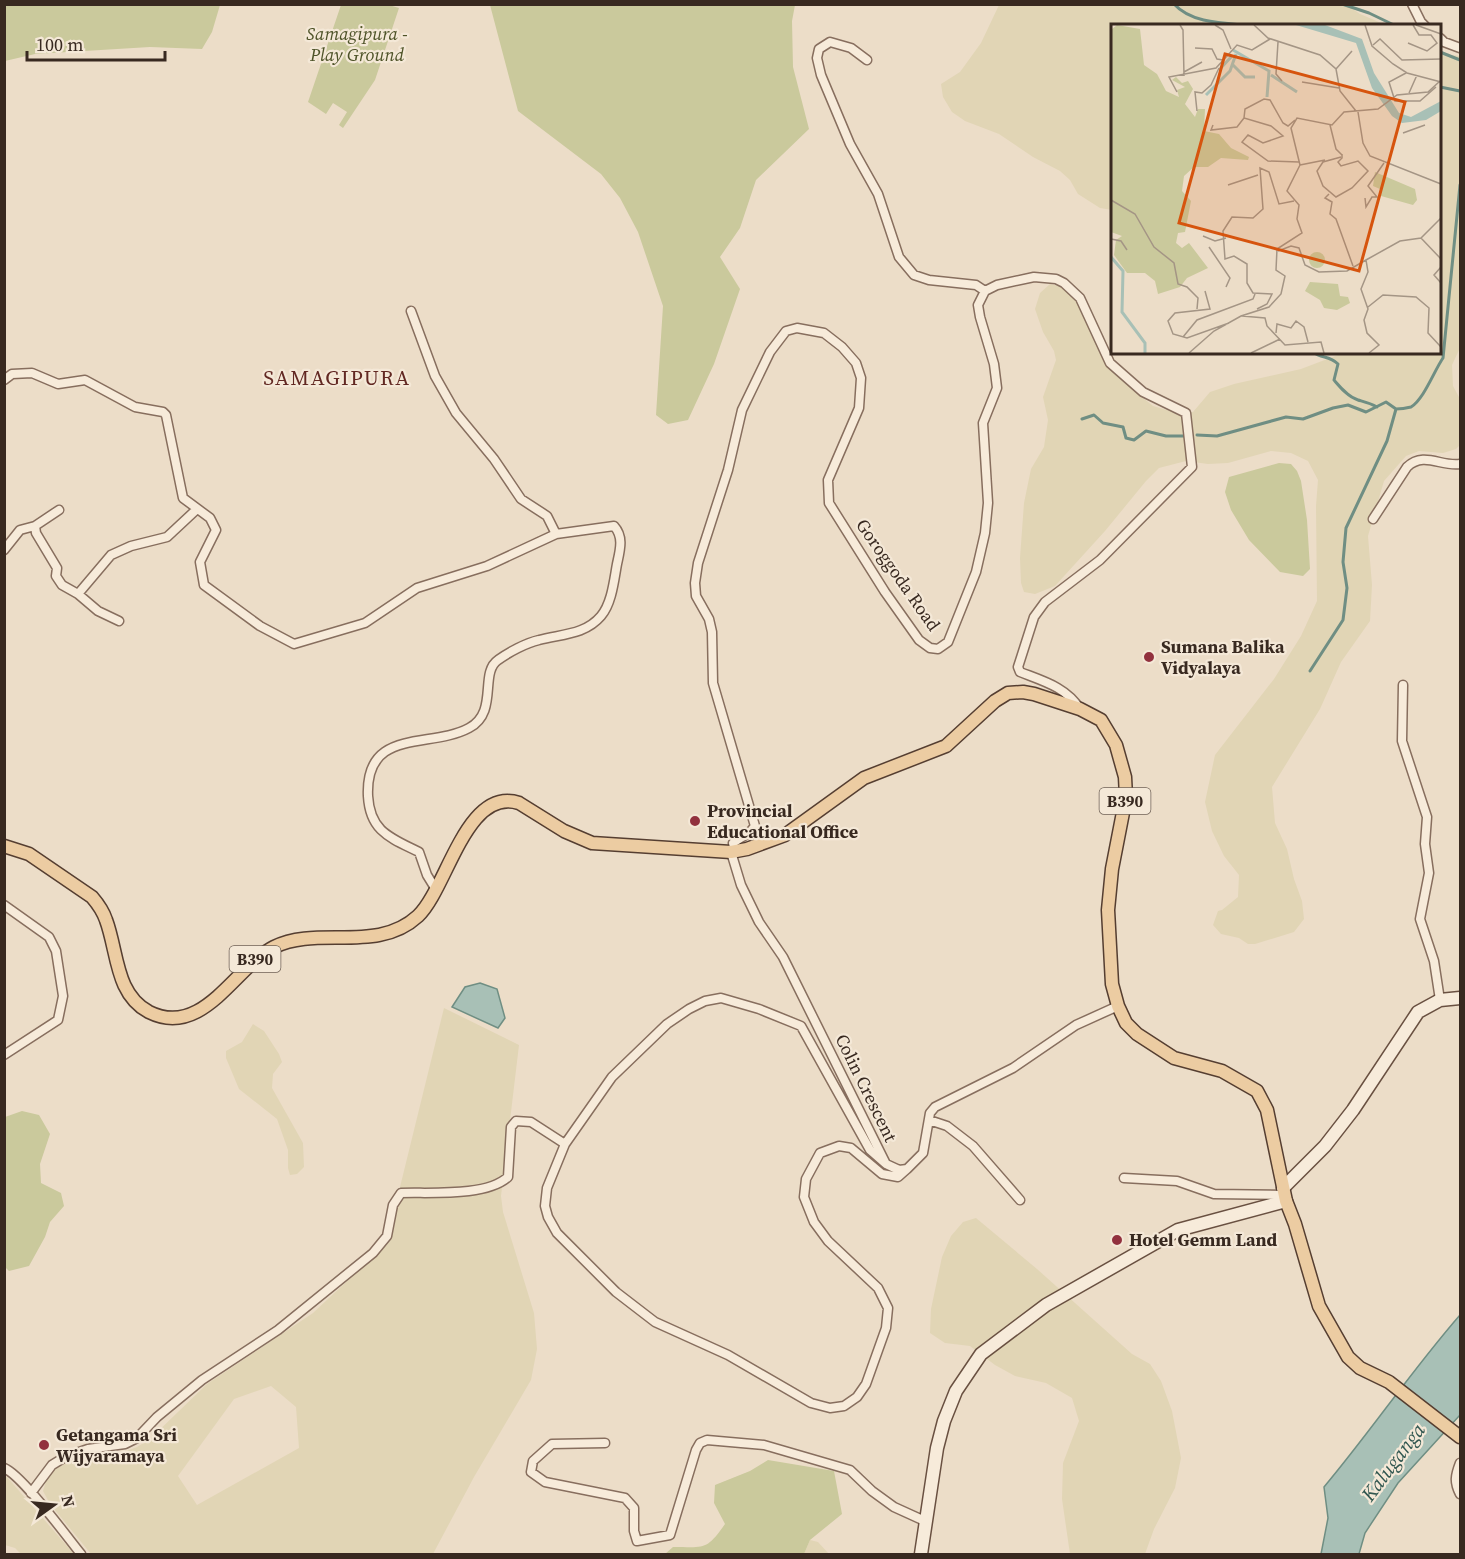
<svg xmlns="http://www.w3.org/2000/svg" width="1465" height="1559" viewBox="0 0 1465 1559" font-family="'Source Serif 4',serif">
<style>
.farmland{fill:#e1d5b5;fill-rule:evenodd}
.green{fill:#cac99c}
.water{fill:#a8c0b6;stroke:#6f8e83;stroke-width:1.5}
.lines{fill:none;stroke-linecap:round;stroke-linejoin:round}
.stream{stroke:#6f8e83;stroke-width:3}
.street-casing{stroke:#876e5e;stroke-width:11}
.secondary-casing{stroke:#695041;stroke-width:15}
.primary-casing{stroke:#553e31;stroke-width:15}
.street{stroke:#f7ebda;stroke-width:8}
.secondary{stroke:#f7ebda;stroke-width:12}
.primary{stroke:#eccca2;stroke-width:12}
.poi-dot{fill:#92313e;stroke:#f4e8d7;stroke-width:2}
.labels{text-anchor:middle;stroke-width:4.5;stroke-linejoin:round;paint-order:stroke}
.shield{fill:#f4e8d7;stroke:#706257;stroke-width:1.5}
.shield-label{font-size:16px;font-weight:bold;fill:#382920}
.park-label{font-size:18px;font-style:italic;fill:#4e5328;stroke:#f4e8d7}
.street-label{font-size:18px;fill:#382920;stroke:#f4e8d7}
.poi-label{font-size:18px;font-weight:bold;fill:#382920;stroke:#f4e8d7;text-anchor:start}
.water-label{font-size:20px;font-style:italic;fill:#315750;stroke:#f4e8d7}
.quarter-label{font-size:21px;letter-spacing:1.5px;fill:#622822;stroke:#f4e8d7}
.inset-river{fill:none;stroke:#a8c0b6;stroke-width:3}
.inset-road{fill:none;stroke:#a49585;stroke-width:1.5}
.view{fill:#d6540e;fill-opacity:0.15;stroke:#d6540e;stroke-width:3}
.inset-edge{fill:none;stroke:#382920;stroke-width:3}
</style>
<rect width="100%" height="100%" fill="#ecddc8"/>
<path class="farmland" d="M999 5H1347L1360 14 1386 25 1112 26V210L1100 208 1078 194 1070 180 1060 171 1033 157 999 134 965 121 952 112 943 97 941 84 960 72 981 43Z
M1440 54 1460 56V348L1452 365 1453 386 1460 399V445L1456 449 1443 453 1419 451 1406 456 1384 481 1368 536 1372 585 1370 621 1341 662 1320 709 1272 787 1275 823 1287 849 1294 879 1302 901 1304 919 1294 932 1255 944H1248L1239 938 1221 934 1213 925 1218 911 1222 910 1238 897 1239 875 1224 856 1212 831 1205 802 1215 755 1274 679 1301 636 1317 601 1316 506 1318 480 1308 461 1291 453 1271 451 1228 463 1208 464 1186 461 1159 468 1146 481 1105 531 1055 586 1035 594 1024 592 1021 583 1020 558 1024 503 1031 469 1044 447 1048 420 1043 397 1056 360 1054 351 1043 332 1035 309 1040 293 1050 284 1063 287 1076 300 1109 368 1129 382 1137 393 1153 406 1184 415 1193 412 1210 392 1234 384 1301 369 1343 353 1440 352Z
M444 1008 519 1045 501 1196 503 1212 534 1313 537 1349 531 1380 474 1477 433 1554H91L50 1504 43 1491 47 1478 54 1468 73 1461 121 1453 137 1447 150 1439 207 1384 313 1313 389 1242 394 1229 400 1187ZM271 1386 296 1407 299 1448 197 1505 178 1476 234 1399Z
M253 1024 264 1031 279 1054 282 1062 273 1074 272 1088 303 1143 304 1167 297 1174 290 1175 288 1168V1150L277 1119 239 1089 226 1058V1051L242 1042Z
M976 1218 1037 1269 1132 1354 1150 1364 1161 1381 1172 1411 1181 1458 1175 1488 1154 1529 1145 1554H1070L1062 1499 1063 1463 1079 1421 1072 1398 1046 1383 1015 1376 995 1365 970 1346 945 1343 930 1333 931 1309 942 1257 951 1236 963 1222Z
M5 1476 7 1477 74 1554H21L15 1548 5 1545Z
M810 1540 818 1542 829 1554H804Z"/>
<path class="green" d="M4 5 5 4 220 5 212 32 202 49 150 47 35 54 5 61Z
M341 5H389L399 8 375 80 343 128 339 125 347 112 333 103 326 114 308 102Z
M490 5H795L792 21 793 67 809 129 756 180 740 228 720 257 740 289 714 364 688 420 668 424 656 415 663 306 638 232 620 198 601 174 518 111Z
M1279 463 1291 464 1297 471 1301 481 1307 520 1310 569 1303 576 1280 572 1249 540 1231 510 1225 492 1229 477Z
M22 1111 39 1115 50 1134 40 1164 41 1183 61 1193 64 1206 50 1222 45 1237 29 1266 9 1271 4 1266 5 1117Z
M768 1460 834 1471 842 1514 810 1540 804 1554H665L673 1547C705 1547 706 1551 725 1524L714 1503 715 1485 750 1471Z"/>
<path class="water" d="M480 983 497 989 505 1018 498 1028 452 1007 465 987Z
M1460 1315V1415L1398 1483 1365 1533 1359 1554H1321L1328 1518 1324 1487C1371 1431 1412 1370 1460 1315Z"/>
<g class="lines">
<path class="stream" d="M1174 4C1193 25 1229 23 1255 26
M1342 4 1369 13 1396 26
M1440 52 1460 60
M1440 87 1460 91
M1313 352C1322 359 1329 355 1338 364L1334 380C1340 387 1348 397 1358 400 1365 402 1370 403 1377 407
M1082 419 1094 415 1103 423 1123 427 1126 438 1134 440 1146 431 1166 436H1183
M1197 435 1217 436 1286 417 1303 419 1333 408 1348 405 1366 412 1386 402 1396 409C1401 409 1407 408 1411 407 1424 399 1434 371 1443 358L1460 185
M1310 671 1343 620 1347 588 1343 562 1346 528 1387 441 1396 409"/>
<g class="street-casing">
<path id="street" d="M1412 4 1421 22 1425 26
M1440 38 1444 42 1460 48
M867 60 851 48 830 42 819 49 817 58 821 75 850 144 878 194 899 257 914 275 929 280 976 285 985 291
M411 311 435 376 456 413 494 459 521 499 547 516 556 534
M4 380 12 374 32 373 58 384 85 380 135 407 163 412 166 415 183 498 210 518 216 530 200 562 204 585 260 626 294 644 365 623 417 588 487 566 556 534 614 526C624 537 620 550 617 564 614 580 612 603 601 616 585 635 561 634 539 640 526 643 509 652 498 660 479 673 499 712 469 728 430 749 365 727 368 796 370 832 391 838 419 852L427 875 435 888
M1373 519 1407 467C1424 451 1441 467 1460 464
M35 526 36 533 57 568 56 576 62 585 78 594 98 611 119 621
M4 550 20 530 35 526 59 510
M78 594 111 555 131 546 167 537 197 509
M1403 685 1402 741 1427 817 1425 844 1429 873 1420 919 1434 961 1440 1000
M735 851 733 843 750 832 755 826 713 683 712 632 709 619 696 596 695 583 698 563 728 470 742 410 770 352 786 331 797 328 824 333 842 347 856 363 861 378 859 408 828 480 829 503 885 592 919 640 930 648 938 649 948 642 976 572 985 533 988 503 983 423 997 388 994 364 980 317 978 305 985 291 997 285 1034 277 1056 279 1064 283 1080 298 1110 363 1143 392 1186 413 1192 467 1100 560 1045 602 1034 617 1018 667 1020 672C1043 681 1066 687 1080 709
M731 852 741 885 759 922 783 957 886 1164 899 1170 907 1169 923 1153 930 1113 935 1107 1013 1068 1076 1025 1118 1006
M4 905 49 937 56 951 63 996 58 1020 4 1055
M929 1120 947 1126 973 1146 1020 1200
M886 1164 870 1150 801 1026 759 1009 721 998 705 1001 689 1009 667 1024 612 1077 565 1144 547 1188 545 1206 548 1217 557 1233 616 1292 655 1322 728 1355 811 1403 830 1408 844 1406 857 1397 866 1384 886 1328 888 1308 878 1288 828 1241 814 1222 804 1197 806 1179 820 1153 839 1146 851 1148 882 1174 898 1177 907 1169
M1124 1178 1177 1181 1214 1194 1285 1195
M605 1443 552 1444 533 1461 531 1472 545 1482 625 1498 634 1508V1531L637 1541 670 1535 696 1450 700 1443 707 1440 764 1445 850 1470 872 1491 894 1507 927 1522
M1460 1463C1455 1476 1454 1482 1460 1494
M4 1468C22 1475 67 1537 81 1554
M31 1493 52 1465 65 1457 88 1449 125 1444 137 1438 157 1417 202 1380 278 1330 373 1253 387 1236 393 1205 401 1193C430 1192 486 1197 508 1177L511 1127 516 1121 531 1122 565 1144"/>
</g>
<g class="secondary-casing">
<path id="secondary" d="M1283 1188 1325 1146 1353 1110 1418 1012 1440 1000 1460 998
M921 1554 937 1448 944 1421 956 1391 981 1354 1046 1305 1178 1230 1286 1201"/>
</g>
<g class="primary-casing">
<path id="primary" d="M4 846 29 854 92 897C98 904 103 911 106 920 118 952 115 994 149 1012 203 1039 235 967 274 947 318 925 377 954 418 916 447 889 466 786 519 803L564 831 592 843 731 852 747 849 785 835 864 778 946 746 995 701 1008 693 1023 692 1034 694 1080 709 1101 720 1116 745 1125 777 1126 797 1112 869 1108 910 1112 984 1118 1006 1126 1023 1137 1034 1174 1058 1222 1071 1257 1091 1267 1110 1286 1201 1295 1224 1319 1306 1348 1357 1360 1368 1389 1382 1460 1437"/>
</g>
<use href="#street" class="street"/>
<use href="#secondary" class="secondary"/>
<use href="#primary" class="primary"/>
</g>
<g class="poi-dot">
<circle cx="1149" cy="657" r="6"/>
<circle cx="695" cy="821" r="6"/>
<circle cx="1117" cy="1240" r="6"/>
<circle cx="44" cy="1445" r="6"/>
</g>
<g class="labels">
<g class="shield">
<rect x="1099.5" y="788" width="51" height="26" rx="4.5"/>
<rect x="229.5" y="946" width="51" height="26" rx="4.5"/>
</g>
<g class="shield-label">
<text x="1125" y="807">B390</text>
<text x="255" y="965">B390</text>
</g>
<g class="park-label">
<text x="357" y="40">Samagipura -<tspan x="357" dy="21">Play Ground</tspan></text>
</g>
<g class="street-label">
<text transform="translate(898 575) rotate(55)" y="6">Goroggoda Road</text>
<text transform="translate(866 1088) rotate(64)" y="6">Colin Crescent</text>
</g>
<g class="poi-label">
<text x="1161" y="653">Sumana Balika<tspan x="1161" dy="21">Vidyalaya</tspan></text>
<text x="707" y="817">Provincial<tspan x="707" dy="21">Educational Office</tspan></text>
<text x="1129" y="1246">Hotel Gemm Land</text>
<text x="56" y="1441">Getangama Sri<tspan x="56" dy="21">Wijyaramaya</tspan></text>
</g>
<g class="water-label">
<text transform="translate(1393 1462) rotate(-53)" y="7">Kaluganga</text>
</g>
<g class="quarter-label">
<text x="337" y="385">SAMAGIPURA</text>
</g>
</g>
<g transform="translate(1111 24)">
<rect width="330" height="330" fill="#ecddc8"/>
<path d="M6 1 29 5 33 41 46 50 55 67 68 73 66 66 74 63 61 56 65 53 71 59 77 57 82 65 74 80 84 93 87 85H94L93 107 108 110 120 124 138 133 137 136 110 134 97 143H83L73 152 71 167 80 177 74 208 67 209 65 219 71 224 78 219 97 244 76 254 69 263 47 270 44 257 34 249H16L3 231 5 216 11 212 0 208V6ZM264 148 304 165 306 176 302 181 270 172 269 165 262 162ZM198 236a8 8 0 1 1 16 0a8 8 0 1 1-16 0ZM199 258 227 260 229 272 237 273 239 279 226 286 213 284 209 276 194 267Z" fill="#cac99c"/>
<path d="M185 1H214L251 15 263 49 288 89 300 93 330 77V87L315 96 291 99 281 92 261 64 245 19Z" fill="#a8c0b6"/>
<path class="inset-river" d="M122 26 158 47 156 73M121 40 134 53H144M108 46 121 32M160 51 186 68M95 71 119 47 125 30M0 233 12 247 11 288 34 319V329"/>
<path class="inset-road" d="M69 1 72 6 73 52M104 1 112 6 120 25M143 1 157 14 209 31 225 45 229 67 245 87M254 1 261 22 282 40 296 49 330 58M305 1 330 10M167 18 165 50 171 57M297 19 316 27 326 19 320 11H308L302 1M262 21 269 15 291 36 330 35M84 24 101 25 106 35 112 36M225 45 241 27M73 48 91 38M295 49 278 58 284 77H309L325 63M191 58 228 64M66 68 58 53 105 44 126 21 141 26 159 15M298 69 306 51M86 87 84 68 91 69 100 61 108 44M247 88 252 119 259 132 330 160M184 96 177 102 172 99 159 76 153 75 134 85 133 94 160 102 172 112 152 119 137 111 131 118 157 137 188 138M102 101 100 106 126 103 133 94M219 101 225 125 231 131M292 109 314 101M230 133 212 138 206 147 212 162 225 173 241 164 257 147 247 137 230 142 227 138 231 134V130M189 141 214 136M117 161 147 151M218 170 214 174 221 178 219 190 225 195 242 242M254 174 255 183 261 173H266L257 162 273 139M0 176 24 190 43 223 63 239 67 260 76 263 87 274 86 285M92 212 104 217 115 214M310 214 330 235M0 215 10 217 16 226M98 223 119 254 115 263M167 227 180 222 188 224 194 241 208 248 236 247 255 236M330 243 323 251 330 259M94 267 99 285 64 289 57 297 62 310 76 314 118 299M257 283 272 271 305 273 318 284 317 309 330 323M146 285 156 280 161 270 142 269 136 259V240L123 232 114 235 112 207 121 193 142 194 152 185 149 144 158 148 168 180 183 177M131 292 154 294 156 302 174 321 210 318 213 329M165 309 166 300 180 304 185 297 193 303 197 318M72 313 86 296 142 275 144 270M78 329 103 307 130 292 158 283 170 270 174 252 165 246 166 225 191 209 186 195 188 181 176 167 189 141 180 104 186 94 221 101 233 88 267 85 286 71 317 68 329 57M140 329 169 315M258 329 268 321 256 309 253 296 257 285 250 265 257 248 255 236 289 217 310 214 330 194"/>
<path class="view" d="M114 30 294 78 248 247 68 199Z"/>
<rect width="330" height="330" class="inset-edge"/>
</g>
<rect width="1465" height="1559" fill="none" stroke="#382920" stroke-width="12"/>
<g transform="translate(54 1505) rotate(75)" stroke="#f4e8d7" stroke-width="4.5" paint-order="stroke">
<path d="M0-4.5L10 22L0 15L-10 22Z" fill="#382920"/>
<text y="-9" font-size="16" font-weight="bold" text-anchor="middle" fill="#382920">N</text>
</g>
<path d="M27 51v9h138v-9" fill="none" stroke="#382920" stroke-width="3"/>
<text x="36" y="51" font-size="18" fill="#382920" stroke="#f4e8d7" stroke-width="4.5" paint-order="stroke">100 m</text>
</svg>
